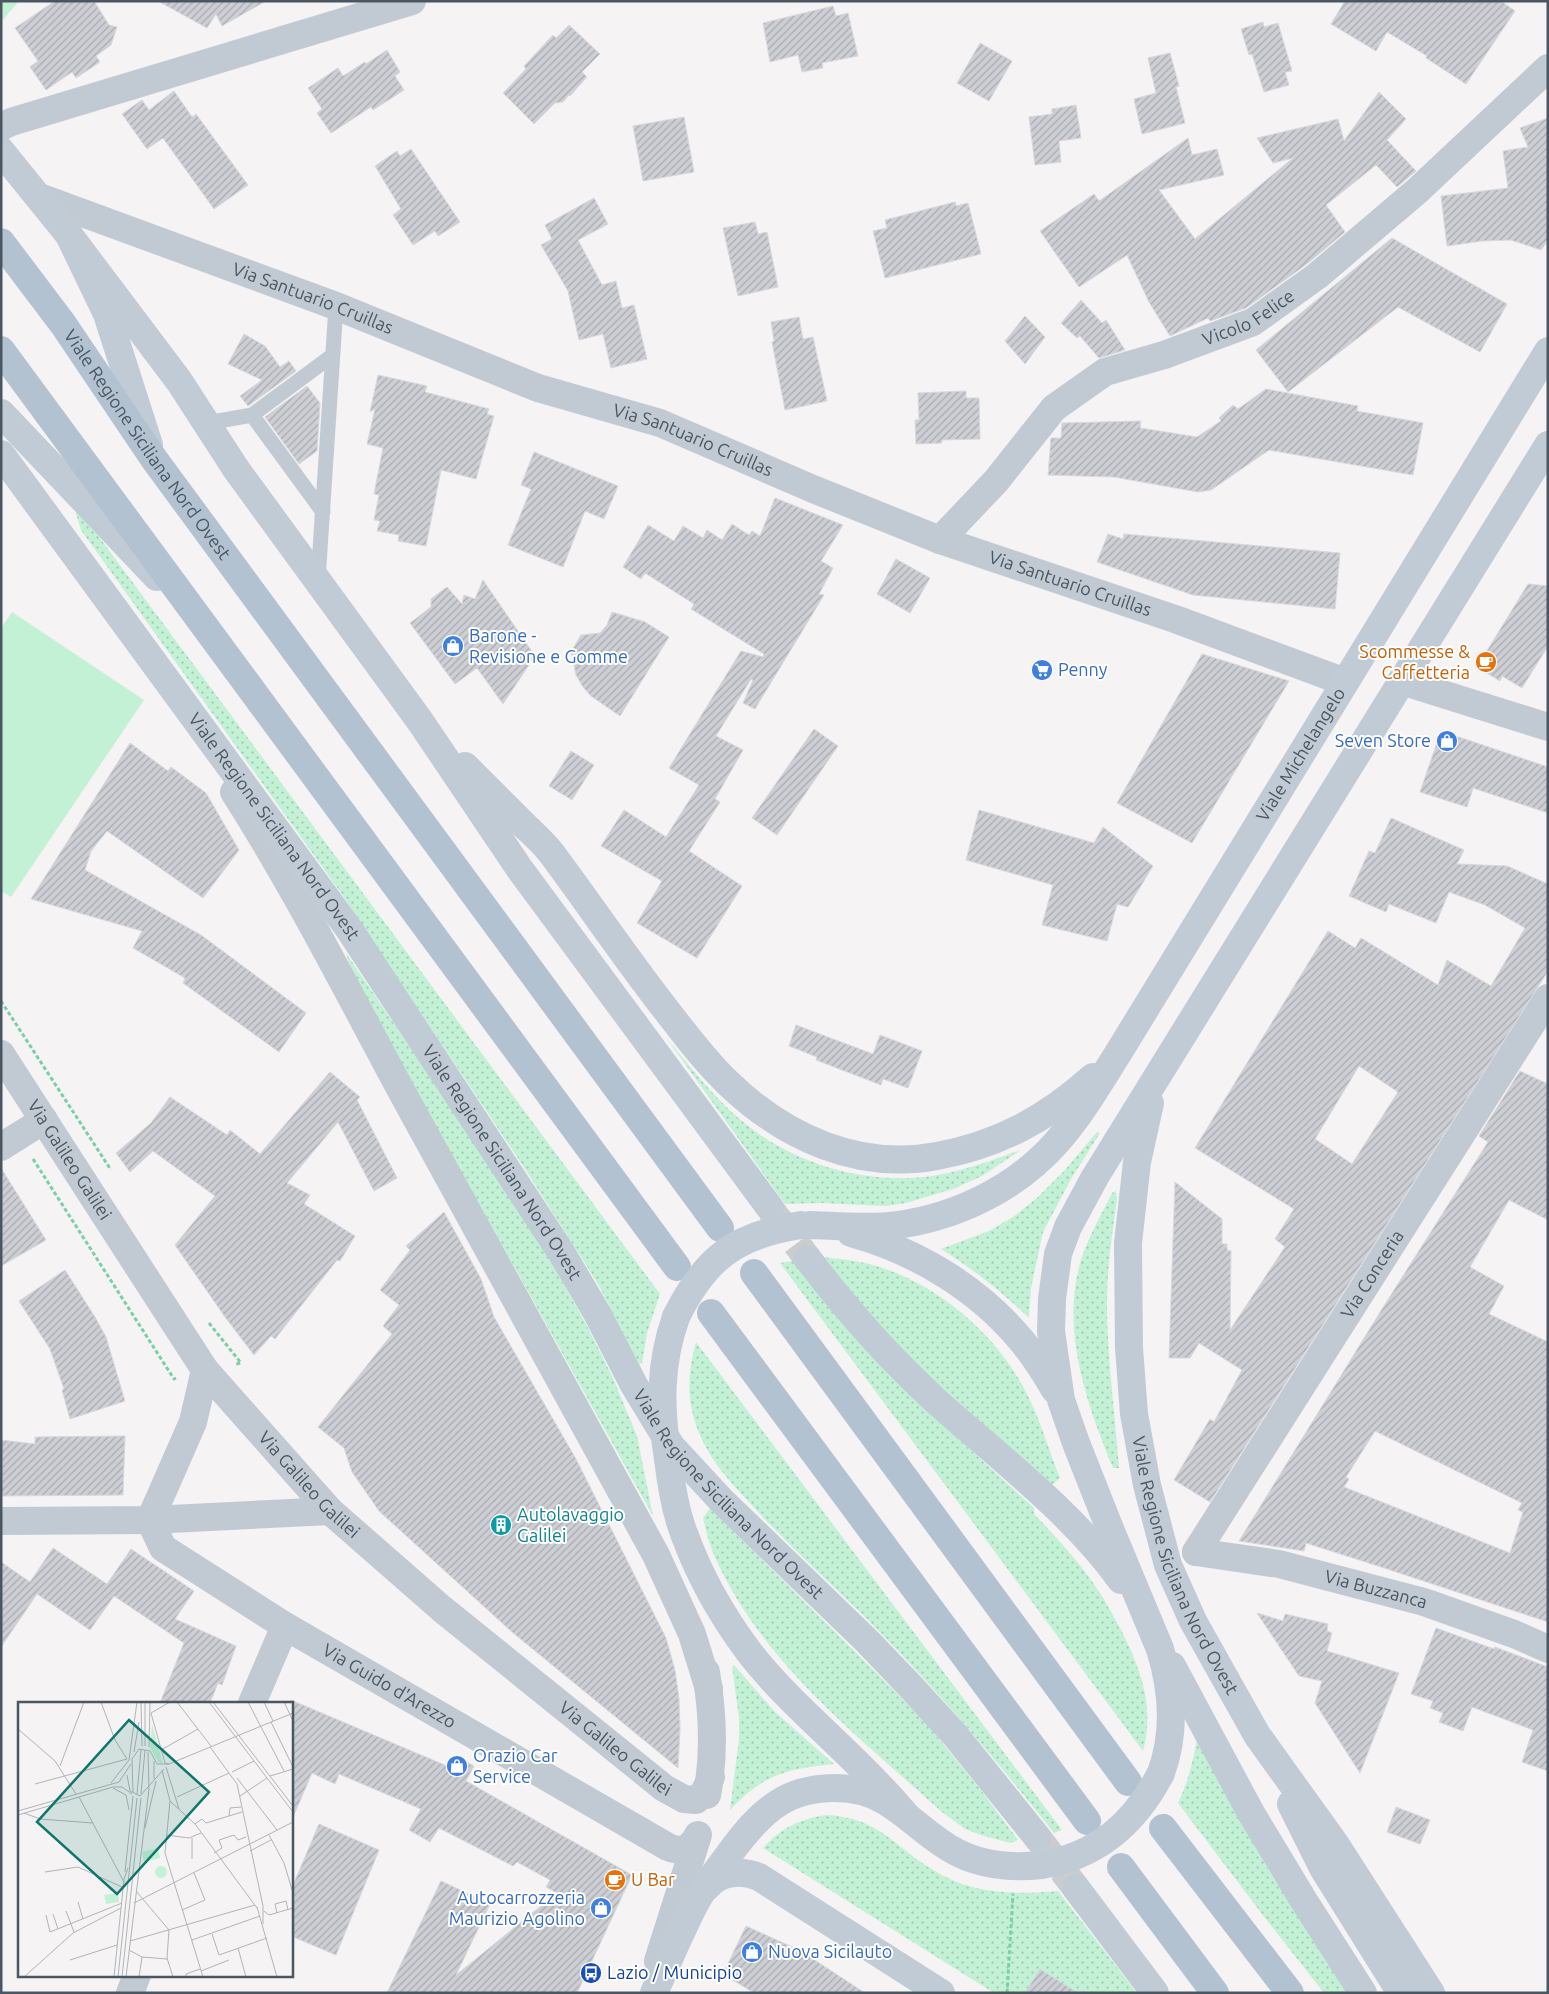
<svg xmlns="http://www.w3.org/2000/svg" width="1549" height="1994" viewBox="0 0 1549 1994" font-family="Ubuntu,sans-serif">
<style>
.green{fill:url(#green-dots)}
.pitch{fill:#c3f1d5}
.building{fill:url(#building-hatch);stroke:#d7d9de;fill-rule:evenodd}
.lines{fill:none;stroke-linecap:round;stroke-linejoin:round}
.secondary-tunnel{stroke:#caccce;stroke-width:28;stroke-dasharray:28 14;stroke-linecap:butt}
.path{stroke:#7ad0a6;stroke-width:3;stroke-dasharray:4 2.5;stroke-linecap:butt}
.lane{stroke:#c1cad2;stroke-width:15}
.street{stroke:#c1cad2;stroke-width:28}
.secondary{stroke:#c1cbd6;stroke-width:28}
.primary{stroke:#b3c2d1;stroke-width:28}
.secondary-bridge{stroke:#c1cbd6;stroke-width:28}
.labels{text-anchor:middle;stroke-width:4;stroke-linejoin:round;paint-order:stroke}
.street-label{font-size:18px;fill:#4a5661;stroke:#fff}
.shop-label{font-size:18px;fill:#366cbe;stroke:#fff;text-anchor:start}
.food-label{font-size:18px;fill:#c56008;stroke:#fff;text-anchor:end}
.culture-label{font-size:18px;fill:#0d838f;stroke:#fff;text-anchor:start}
.transit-label{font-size:18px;fill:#164399;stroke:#fff;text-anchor:start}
.inset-road{fill:none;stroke:#b1b4b9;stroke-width:1}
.view{fill:#0f766e;fill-opacity:0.15;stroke:#0f766e;stroke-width:2.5}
.inset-edge{fill:none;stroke:#4a5661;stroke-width:2.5}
</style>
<defs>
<pattern id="green-dots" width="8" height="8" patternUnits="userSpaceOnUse" patternTransform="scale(1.25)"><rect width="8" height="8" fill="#c3f1d5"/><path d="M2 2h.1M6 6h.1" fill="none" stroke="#a0c6b0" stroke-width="1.8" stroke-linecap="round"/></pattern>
<pattern id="building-hatch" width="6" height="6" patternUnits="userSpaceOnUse" patternTransform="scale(1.25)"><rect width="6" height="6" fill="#cdcfd5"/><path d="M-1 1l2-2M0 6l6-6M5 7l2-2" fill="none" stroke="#a8abb0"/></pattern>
</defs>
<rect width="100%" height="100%" fill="#f5f3f3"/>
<path class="green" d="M75 510 99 537 660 1294 647 1333 642 1363 639 1364 598 1284 527 1172 341 893 81 530Z
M346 953 499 1178 543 1248 585 1322 613 1378 637 1436 653 1516 354 979Z
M665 1036C689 1065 713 1097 742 1121 794 1165 870 1187 938 1175 966 1170 994 1160 1021 1150L982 1176 953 1189 906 1203 886 1206 821 1203 785 1204Z
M1097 1132 1100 1133 1071 1179 1043 1232 1031 1288 1029 1316 1028 1317C1001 1291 973 1269 941 1249L989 1231 1013 1217 1037 1198 1065 1170Z
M1116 1191 1117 1200C1112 1234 1107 1268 1107 1303 1107 1358 1115 1413 1119 1468H1113C1088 1407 1063 1338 1078 1271 1084 1244 1100 1218 1112 1193Z
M823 1257C838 1259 854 1260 869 1264 936 1281 998 1335 1028 1396 1041 1422 1049 1451 1060 1478L1052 1485 919 1367 874 1320Z
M793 1261 828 1306 890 1376 1034 1508V1514C1058 1539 1081 1564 1100 1593 1108 1605 1114 1618 1121 1630 1141 1669 1155 1708 1143 1751L780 1263Z
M696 1342 1062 1830 1054 1833C994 1757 932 1684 864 1616 825 1578 785 1542 748 1501 734 1486 719 1470 708 1451 687 1415 685 1381 696 1342Z
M710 1508 922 1718 980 1789 1018 1840 1010 1843 981 1835 965 1829 942 1812C857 1735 761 1662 714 1555 709 1544 706 1530 703 1518Z
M734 1665 775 1712 834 1764C805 1767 777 1770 753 1789 744 1795 737 1803 730 1810L739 1739V1718L732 1667Z
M1197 1739 1220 1784 1271 1874 1350 1993H1324L1265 1918 1178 1803C1188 1782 1193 1762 1197 1739Z
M826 1815C880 1818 892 1845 933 1870 971 1894 1014 1895 1058 1891L1137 1993H994L763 1848C781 1828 800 1819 826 1815Z"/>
<path class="pitch" d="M1 1H19L1 22Z
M12 612 144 700 11 897 1 891V628Z"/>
<path class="building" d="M55 1H94L109 25 117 27 111 45 96 56 100 62 76 78 72 72 46 90 30 67 38 61 15 28Z
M158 1H266L222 26 216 14 207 28Z
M1345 1H1501L1515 11 1466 84 1426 58 1427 56 1387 32 1376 51 1331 24Z
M833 6 836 16 848 13 858 56 822 63 823 68 802 72 798 55 770 62 763 23Z
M1263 22 1264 27 1278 23 1292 71 1285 72 1289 85 1264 92 1252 54 1249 55 1241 29Z
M569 25 600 54 582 72 587 77 570 96 569 95 563 102 555 103 534 124 503 93 526 69 524 66 553 35 556 38Z
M980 43 1012 61 989 101 957 83Z
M387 50 400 72 395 76 404 90 373 110 371 107 331 133 317 113 322 109 308 88 338 68 343 76 365 62 366 64Z
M1170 53 1179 86 1176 87 1185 123 1142 134 1134 99 1156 93 1148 58Z
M174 91 192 117 196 114 248 185 214 209 163 138 147 149 122 114 142 100 149 110Z
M1379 92 1406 119 1387 140 1416 171 1397 187 1376 165 1326 205 1345 232 1307 264 1246 308 1210 321 1208 318 1170 336 1149 302 1127 255 1079 287 1040 231 1094 194 1099 201 1188 138 1192 155 1217 149 1224 175 1159 190 1195 239 1293 158 1273 163 1257 138 1338 119 1344 141Z
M1076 105 1081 138 1059 141 1061 162 1035 165 1029 117 1052 114V109Z
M684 117 694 172 643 181 633 126Z
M1548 118V240L1541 250 1511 240 1482 241 1447 246 1441 196 1508 188 1503 151 1528 147 1520 128Z
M411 149 460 222 438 236 435 231 413 245 393 215 401 209 375 166 397 151 400 156Z
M594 198 608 224 578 240 602 285 616 281 622 308 634 305 647 359 611 368 603 334 579 340 568 291 541 245 552 239 545 225Z
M955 202 956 206 968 203 981 254 885 278 873 231 887 228 885 220Z
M755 222 758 234 767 232 778 287 738 296 723 228Z
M1392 238 1507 304 1480 352 1398 307 1288 392 1256 350Z
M1081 300 1102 323 1106 320 1125 350 1099 358 1080 336 1077 338 1061 323Z
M1025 316 1045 337 1025 364 1005 341Z
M799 317 803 339 813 337 827 401 785 410 772 342 774 341 771 322Z
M244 334 265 346 280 367 289 361 296 371 248 406 240 396 262 380 228 364Z
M378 375 427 386 425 392 489 409 487 414 494 416 476 479 441 470 426 546 398 541 399 535 377 531 380 521 374 520 379 495 374 494 383 448 367 444 375 409 370 412Z
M307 386 320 403 317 451 299 464 265 417Z
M1266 389 1358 406 1357 411 1423 423 1413 475 1269 450 1211 490 1198 492 1114 477 1048 475 1051 438H1061L1062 423 1141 421 1140 428 1197 437 1221 421 1219 418 1233 405 1238 409Z
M966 391V398H979L980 439 942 440V443L916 444 915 420H919L918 393Z
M534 452 618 486 604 519 585 511 563 567 508 545 531 489 521 485Z
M775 498 843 525 821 561 833 568 819 594 824 595 755 709 743 703 753 680 751 679 716 736 743 750 715 799 720 802 689 851 742 886 697 958 637 923 662 881 601 846 624 810 666 837 699 785 669 768 741 651 763 657 764 654 691 609 694 604 645 573 641 579 623 567 648 525 674 541 683 526 703 538 707 530 722 540 732 524 749 535 752 531 760 536Z
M1108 534 1123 539 1124 534 1340 553 1335 609 1193 595 1097 562Z
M896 559 930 578 910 613 877 594Z
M483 580 535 656 503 704 477 668 455 684 410 623 431 607V599L447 587 462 604 464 595 475 599Z
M1528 584 1548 586V646L1522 688 1502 676 1500 681 1477 667Z
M612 612 645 622 669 637 620 716 591 696 583 687 576 675 571 652 581 635 600 633 607 625Z
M1202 654 1289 681 1192 843 1117 803Z
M814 729 838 746 777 835 752 818Z
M1441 731 1548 767V813L1473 788 1467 807 1420 792Z
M130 743 168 771 171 767 206 793 239 850 203 898 107 831 91 851 85 870 201 935 306 1013 279 1052 183 983 185 978 133 948 142 931 31 899Z
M571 751 594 765 572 800 549 786Z
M979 810 1094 843 1103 827 1153 866 1128 907 1117 904 1107 941 1042 925 1053 885 966 860Z
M1391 818 1464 850 1457 864 1507 866 1548 884V971L1210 1502 1174 1480 1210 1419 1214 1422 1242 1370 1199 1343 1190 1358H1169L1175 1182 1222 1219V1244H1227V1250L1231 1251 1230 1330 1285 1247 1275 1239 1294 1209 1195 1148 1328 931 1355 948 1361 938 1438 985 1447 960 1491 986 1525 928 1485 905 1449 892 1436 923 1389 904 1386 912 1349 896 1369 851 1375 853ZM1359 1066 1398 1092 1352 1164 1315 1139Z
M796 1025 873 1054 880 1035 922 1051 908 1088 883 1079 881 1085 816 1060 817 1057 789 1046Z
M1520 1071 1548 1084V1220L1509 1200 1470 1267 1504 1286 1489 1314 1548 1342V1622L1378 1566 1306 1543 1304 1551 1239 1541 1382 1309 1488 1142 1479 1136ZM1375 1431 1522 1503 1518 1510 1523 1512 1510 1553 1344 1487 1349 1479 1346 1477Z
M330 1072 360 1097 357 1100 397 1178 374 1191 338 1122 287 1183 310 1195 304 1204 355 1236 340 1261 337 1260 275 1339 271 1336 254 1355 225 1317 175 1245 215 1196 153 1151 130 1172 116 1153 151 1123 170 1097 227 1135 230 1130 260 1154Z
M1 1168 46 1240 1 1266Z
M444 1212 481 1279 494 1317 576 1459 666 1638 675 1670 679 1699 680 1729 678 1768 512 1632 379 1511 352 1472 344 1448 318 1427 392 1334 383 1326 399 1305 380 1290 410 1250 406 1246Z
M65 1270 95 1317 106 1337 125 1401 70 1419 62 1390 64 1389 50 1349 19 1301Z
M125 1436 123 1495 1 1496V1440L35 1444V1437Z
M53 1548 107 1584 131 1549 194 1591 175 1619 236 1646 222 1685 218 1683 210 1703H160L184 1643 114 1596 90 1630 37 1594 1 1647V1562L30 1582Z
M1257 1613 1283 1621 1285 1614 1328 1624 1327 1631 1332 1633 1327 1651 1399 1673 1360 1773 1315 1703 1322 1681 1299 1676Z
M1436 1628 1494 1649 1495 1647 1548 1667V1771L1522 1762 1533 1730 1472 1707 1463 1731 1439 1722 1443 1713 1430 1708 1433 1701 1411 1694Z
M291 1700 447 1766 454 1755 474 1766 466 1781 632 1875 577 1993H387L441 1881 490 1904 456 1975 557 1893 546 1887 550 1880 517 1862 513 1866 439 1828 430 1842 409 1830 421 1809 339 1774 335 1784 312 1773 291 1822Z
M1396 1807 1430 1820 1420 1844 1387 1832Z
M319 1824 379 1850 336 1955 291 1936V1890Z
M746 1926 801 1951 865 1993H754L723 1974Z
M1040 1969 1078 1993H1025Z"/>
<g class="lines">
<path class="secondary-tunnel" d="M771 1210 808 1259
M1037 1837 1076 1888"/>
<path class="path" d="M1 1001 111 1170
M33 1159 174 1379 176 1378
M209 1323 241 1363 236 1364
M1007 1993 1013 1894"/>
<path class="lane" d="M252 415 333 355
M207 423 252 415 323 512
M318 580 336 306"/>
<g class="street">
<path d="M1 127 11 122 412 1"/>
<path id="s1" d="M39 197 336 306 538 388 660 423 813 489 940 540 1175 619 1345 682"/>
<path id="s2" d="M940 540 996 481 1054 408 1105 372 1164 355 1253 322 1317 276 1417 191 1548 68"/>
<path d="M1401 681 1548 727"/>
<path d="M234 792C296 889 348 992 403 1094 486 1248 571 1401 656 1555L692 1634 709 1689"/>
<path id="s3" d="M1 1054 205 1370 330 1511 442 1609 664 1788 684 1799 696 1800 704 1793 711 1777"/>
<path d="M1 1147 44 1120"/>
<path id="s4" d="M150 1520 163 1548 285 1626 668 1847C682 1853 689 1849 697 1837"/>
<path d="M150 1520 193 1422 205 1370"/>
<path d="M1 1521 150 1520 330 1511"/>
<path id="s5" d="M1196 1552 1548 998"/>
<path id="s6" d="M1196 1552 1279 1564 1424 1602 1514 1634 1548 1649"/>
<path d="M706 1672C713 1714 715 1753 707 1795"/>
<path d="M252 1703 285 1626"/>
<path d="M658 1961 698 1835"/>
<path d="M130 1993 137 1975"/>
</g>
<g class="secondary">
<path d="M1 151 69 235 107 314 149 445"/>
<path d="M69 235 179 381 236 469 420 721 519 868 770 1208"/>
<path d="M1 413 157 577"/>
<path id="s7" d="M1 454 349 929 561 1252 597 1313 634 1385 671 1446 721 1500 867 1641 912 1688 955 1735 1037 1837"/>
<path d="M465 766C484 785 504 805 523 824 533 834 544 843 552 854 593 909 631 966 674 1020 691 1042 708 1064 728 1083 784 1137 858 1171 937 1156 999 1145 1047 1118 1093 1077"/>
<path id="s8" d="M1150 1103 1137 1162 1128 1243 1129 1348 1134 1414 1147 1485 1168 1565 1193 1621 1257 1735 1336 1845 1431 1993"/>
<path id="s9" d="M810 1225C839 1226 869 1229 897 1225 957 1217 1016 1188 1056 1143 1080 1116 1098 1085 1117 1055L1548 351"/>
<path d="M851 1233C916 1251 978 1288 1021 1340 1034 1355 1045 1373 1055 1390"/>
<path d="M808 1259C846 1309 888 1357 935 1400 997 1456 1072 1512 1121 1580"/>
<path d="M676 1317C659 1365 660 1409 668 1459 671 1484 675 1512 685 1536 700 1577 723 1617 749 1652 784 1697 828 1733 868 1774 881 1787 894 1801 906 1815"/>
<path d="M1172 1666 1251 1813 1304 1901 1363 1993"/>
<path d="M1161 1773C1176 1732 1173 1691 1160 1649L1108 1524 1076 1443 1061 1400 1055 1359 1051 1331 1052 1299 1058 1254 1068 1227 1095 1177 1548 445"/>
<path d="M1291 1804 1323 1868 1401 1993"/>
<path d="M707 1887C720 1871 741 1870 759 1877L941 1993"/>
<path d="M1076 1888 1155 1993"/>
<path d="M654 1993C668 1962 681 1930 697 1900 706 1884 719 1868 730 1853 744 1834 760 1814 780 1802 796 1792 817 1788 835 1788 853 1788 870 1792 885 1801 905 1813 921 1829 940 1842 970 1864 1005 1869 1041 1865"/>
</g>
<g class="primary">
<path id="s10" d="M1 242 63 324 154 459 720 1228"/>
<path d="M1 350 677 1267"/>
<path d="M754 1273 1128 1782"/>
<path d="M711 1313 1087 1821"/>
<path d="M1163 1828 1290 1993"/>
<path d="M1121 1867 1215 1993"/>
</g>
<path class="secondary-bridge" d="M676 1317C705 1258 736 1235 801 1225
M1041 1865C1098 1856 1135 1823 1161 1773"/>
</g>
<defs>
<g id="shop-disc" transform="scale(1.125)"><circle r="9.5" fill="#3f7fe0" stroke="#fff"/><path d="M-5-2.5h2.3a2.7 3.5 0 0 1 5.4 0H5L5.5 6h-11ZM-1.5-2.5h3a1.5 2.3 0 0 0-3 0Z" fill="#fff"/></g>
<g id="cafe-disc" transform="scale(1.125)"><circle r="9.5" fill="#e8710a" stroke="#fff"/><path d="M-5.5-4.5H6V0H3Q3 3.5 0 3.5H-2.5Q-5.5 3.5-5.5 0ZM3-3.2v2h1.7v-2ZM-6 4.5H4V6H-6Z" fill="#fff"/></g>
<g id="supermarket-disc" transform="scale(1.125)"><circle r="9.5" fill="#3f7fe0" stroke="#fff"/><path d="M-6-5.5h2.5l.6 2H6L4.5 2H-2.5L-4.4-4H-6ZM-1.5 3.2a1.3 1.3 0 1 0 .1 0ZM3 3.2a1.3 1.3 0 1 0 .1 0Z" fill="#fff"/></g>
<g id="building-disc" transform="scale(1.125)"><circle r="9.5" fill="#0f9aa8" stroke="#fff"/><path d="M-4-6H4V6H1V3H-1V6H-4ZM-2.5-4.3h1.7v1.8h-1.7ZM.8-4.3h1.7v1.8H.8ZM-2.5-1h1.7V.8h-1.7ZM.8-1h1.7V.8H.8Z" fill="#fff"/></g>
<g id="bus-disc" transform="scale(1.125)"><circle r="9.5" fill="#1a4fb4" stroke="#fff"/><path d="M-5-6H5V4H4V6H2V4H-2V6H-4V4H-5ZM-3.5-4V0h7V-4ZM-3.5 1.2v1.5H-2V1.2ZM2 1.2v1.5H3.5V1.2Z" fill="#fff"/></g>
</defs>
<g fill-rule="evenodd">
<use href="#shop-disc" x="453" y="646"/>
<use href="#cafe-disc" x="1486" y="662"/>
<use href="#supermarket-disc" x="1042" y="670"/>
<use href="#shop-disc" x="1447" y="741"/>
<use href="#building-disc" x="501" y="1525"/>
<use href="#shop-disc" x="457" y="1766"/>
<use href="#cafe-disc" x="615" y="1880"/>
<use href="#shop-disc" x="601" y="1908"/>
<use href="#shop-disc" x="752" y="1952"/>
<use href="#bus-disc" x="591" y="1973"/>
</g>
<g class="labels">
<g class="street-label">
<text dy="6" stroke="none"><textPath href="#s1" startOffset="292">Via Santuario Cruillas</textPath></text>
<text dy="6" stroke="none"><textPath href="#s2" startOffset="391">Vicolo Felice</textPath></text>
<text dy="6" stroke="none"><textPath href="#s1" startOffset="698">Via Santuario Cruillas</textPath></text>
<text dy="6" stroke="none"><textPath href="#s10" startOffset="250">Viale Regione Siciliana Nord Ovest</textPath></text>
<text dy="6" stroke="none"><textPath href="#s1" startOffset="1102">Via Santuario Cruillas</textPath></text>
<text dy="6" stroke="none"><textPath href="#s9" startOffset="729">Viale Michelangelo</textPath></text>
<text dy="6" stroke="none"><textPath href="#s7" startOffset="462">Viale Regione Siciliana Nord Ovest</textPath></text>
<text dy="6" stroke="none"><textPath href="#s3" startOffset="126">Via Galileo Galilei</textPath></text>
<text dy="6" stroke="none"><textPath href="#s7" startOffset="868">Viale Regione Siciliana Nord Ovest</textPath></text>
<text dy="6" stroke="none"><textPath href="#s5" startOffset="329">Via Conceria</textPath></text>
<text dy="6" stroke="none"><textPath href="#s3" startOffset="531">Via Galileo Galilei</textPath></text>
<text dy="6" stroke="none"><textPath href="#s7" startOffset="1272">Viale Regione Siciliana Nord Ovest</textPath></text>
<text dy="6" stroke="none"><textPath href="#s8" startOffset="474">Viale Regione Siciliana Nord Ovest</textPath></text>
<text dy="6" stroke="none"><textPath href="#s6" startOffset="184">Via Buzzanca</textPath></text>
<text dy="6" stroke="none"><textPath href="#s4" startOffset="296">Via Guido d'Arezzo</textPath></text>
<text dy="6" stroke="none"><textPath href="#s3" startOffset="936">Via Galileo Galilei</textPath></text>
</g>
<g class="shop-label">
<text x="469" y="642">Barone -<tspan x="469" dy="21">Revisione e Gomme</tspan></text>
<text x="1058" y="676">Penny</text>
<text x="1431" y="747" text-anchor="end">Seven Store</text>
<text x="473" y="1762">Orazio Car<tspan x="473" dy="21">Service</tspan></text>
<text x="585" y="1904" text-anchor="end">Autocarrozzeria<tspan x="585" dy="21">Maurizio Agolino</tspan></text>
<text x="768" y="1958">Nuova Sicilauto</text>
</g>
<g class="food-label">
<text x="1470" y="658">Scommesse &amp;<tspan x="1470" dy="21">Caffetteria</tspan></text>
<text x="631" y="1886" text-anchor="start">U Bar</text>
</g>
<g class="culture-label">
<text x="517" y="1521">Autolavaggio<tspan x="517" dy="21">Galilei</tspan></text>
</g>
<g class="transit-label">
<text x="607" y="1979">Lazio / Municipio</text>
</g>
</g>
<g transform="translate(18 1702)">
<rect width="275" height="275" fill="#f5f3f3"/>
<path d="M134 22 145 62 140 60 132 46Z" fill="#c3f1d5"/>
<path d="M140 146 142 156 126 160 124 150ZM137 170a6 6 0 1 1 12 0a6 6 0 1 1-12 0ZM100 191 101 200 88 202 86 193Z" fill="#c3f1d5"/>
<path class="inset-road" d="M83 0 97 38 109 57M123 0 124 44M127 0V44M159 0 193 44M191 0 275 110M195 0 275 104M230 0 266 69M246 0 255 19M266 0 275 19M133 11 147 61 151 62M133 11 152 0M253 20 275 65M0 27 37 59 58 92M131 45 132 0M192 45 219 82 245 204V222M143 48 180 27M116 50 121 20M42 64 66 0M148 65 161 107M144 68 152 99 147 151 185 275M214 70 236 59M109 73 112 89 122 94 146 67M252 74 275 67M219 76 259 128M136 77V59M93 81 111 58 119 0M17 82 109 57M95 86 108 93 111 108M115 90 114 57 121 47 132 49 139 62H151L275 11M119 92 123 48M123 92 127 48M222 94 249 76M61 95 106 180M159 95 211 71M152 99 177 122 239 206M0 109 101 80 113 62M6 111 22 117 75 121M0 113 95 85H104L114 92M211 114 212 106 223 105M177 122 184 117 188 121 224 110M127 126 138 79M148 133 171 136 183 131M251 133 266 161 275 191M174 136V157M232 149 253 138M196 151 204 146 201 138 216 133 220 138 228 135M27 170 60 165 106 186M107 170 115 94M118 189 151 228M60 200 65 217M116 201 275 120M239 205 259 275M164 208 187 198 176 171M48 209 56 230M246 209 251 213 275 206M259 211 257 202 268 199 270 208M35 212 40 227M28 213 32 230 104 201M151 228 149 256 155 275M194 232 201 253 249 236M174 238 242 214M112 239 237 203M220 246 228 275M111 248 124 255 149 257M52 258 99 243M183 269 211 258M6 275 55 231 103 206M96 275 106 177 110 166M100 275 119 96M104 275 123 96M108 275 131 87 130 50M121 275 124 255M168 275V272L182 267"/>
<path class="view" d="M111 18 191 90 99 192 19 120Z"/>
<rect width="275" height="275" class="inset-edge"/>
</g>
<rect width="1549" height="1994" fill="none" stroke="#4a5661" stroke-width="5"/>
</svg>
